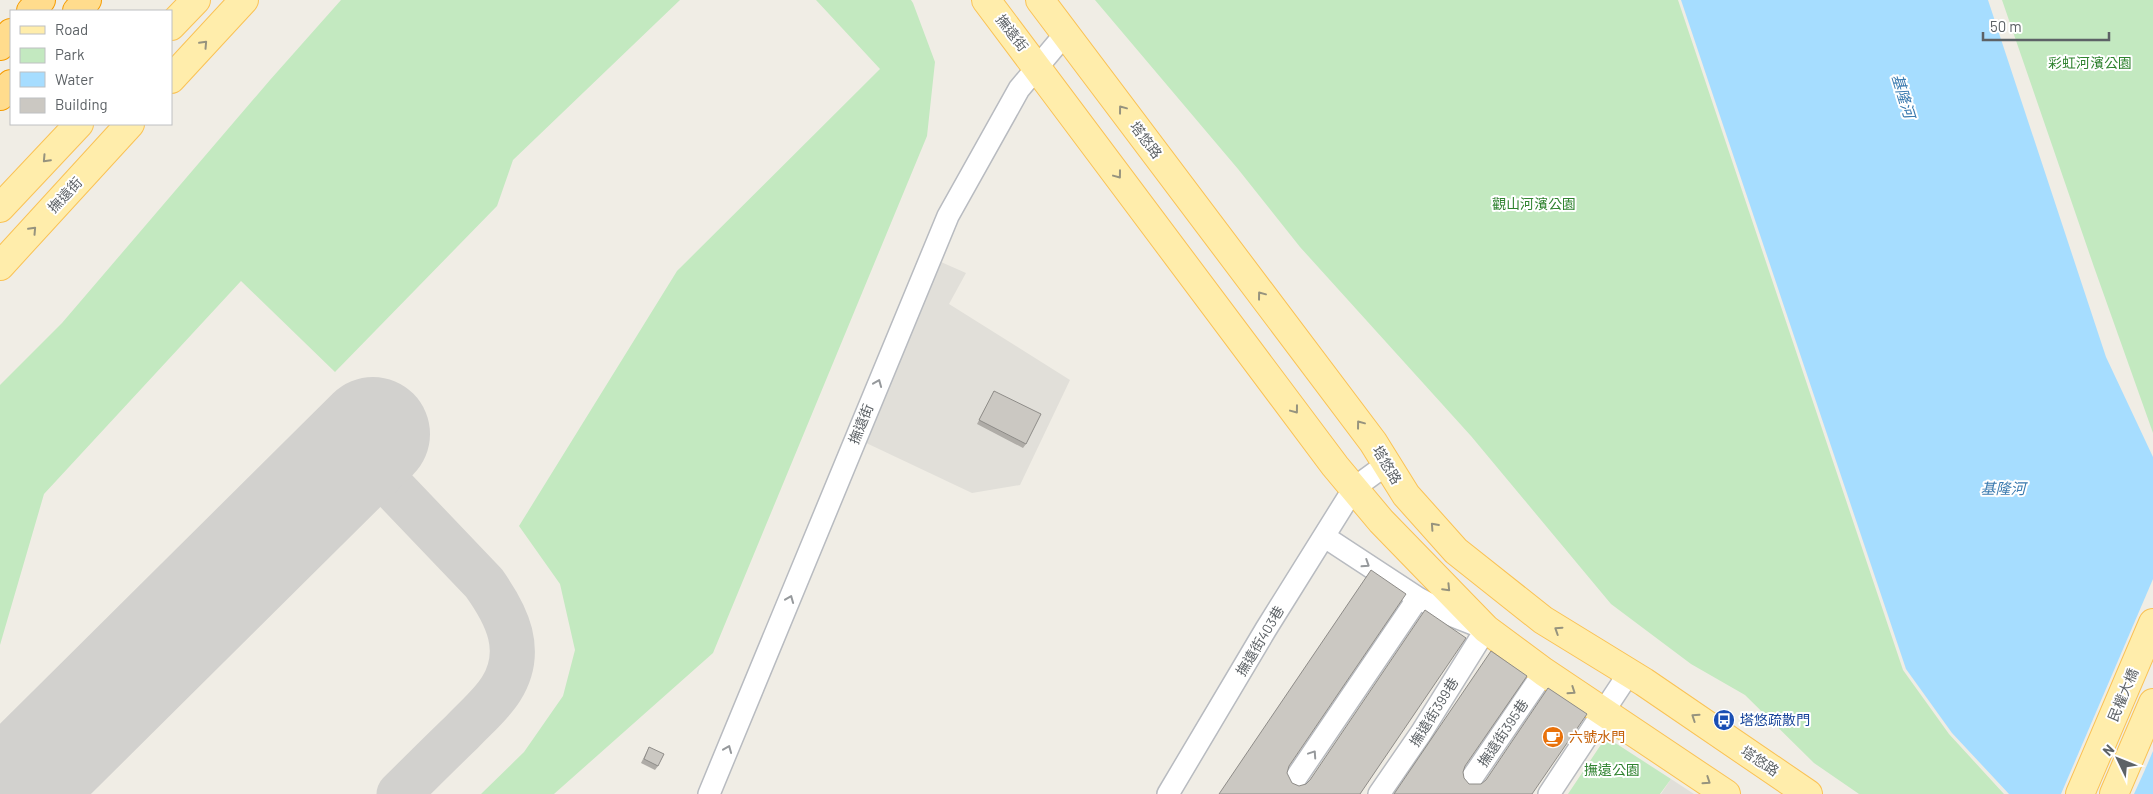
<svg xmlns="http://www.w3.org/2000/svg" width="2153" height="794" viewBox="0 0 2153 794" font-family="Barlow,'Noto Sans TC',sans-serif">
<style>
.industrial{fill:#e1dfd9}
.green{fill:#c3e9c0}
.water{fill:#a6ddff}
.pier{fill:#f0ede5}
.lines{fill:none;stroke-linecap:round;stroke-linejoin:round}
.taxiway{stroke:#d2d1ce;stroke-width:45}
.runway{stroke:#d2d1ce;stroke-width:114}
.minor-casing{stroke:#b8bbc0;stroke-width:24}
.major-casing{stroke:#fac255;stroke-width:30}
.highway-casing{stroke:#f59b00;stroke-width:30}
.minor{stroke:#fff;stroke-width:21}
.major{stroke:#ffedab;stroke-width:28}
.highway{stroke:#ffdc8d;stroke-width:28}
.wall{fill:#afaca7}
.building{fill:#cbc8c2;stroke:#8e8c88}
.oneway{stroke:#96937e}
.oneway2{stroke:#96999c}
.labels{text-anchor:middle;stroke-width:4;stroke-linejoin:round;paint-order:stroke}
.street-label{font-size:14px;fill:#5d6266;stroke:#fff}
.park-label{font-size:14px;fill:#308330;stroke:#fff}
.transit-label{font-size:14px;fill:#164399;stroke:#fff;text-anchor:start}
.food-label{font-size:14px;fill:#c56008;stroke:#fff;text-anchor:start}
.water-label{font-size:15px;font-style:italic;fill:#3a7aaf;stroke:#fff}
</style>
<rect width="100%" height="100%" fill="#f0ede5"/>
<path class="industrial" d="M941 262 966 273 949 304 1070 380 1020 485 972 493 862 441Z
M1671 779 1694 794H1661Z"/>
<path class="green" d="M341 0H680L513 160 497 206 335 372 241 281 44 494 0 645V385L62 323 270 80Z
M816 0H911L913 3 935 62 927 136 713 653 554 794H481L524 752 563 696 575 650 560 584 519 526 677 271 880 69Z
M1095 0H1678L1903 670 1949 734 2004 794H1859L1814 763 1745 695 1691 664 1611 604 1471 436 1300 247 1238 169Z
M2002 0H2153V433L2094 267Z
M1606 737 1671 779 1660 794H1568Z"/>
<path class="water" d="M1681 0H1988L2106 357 2153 457V794H2009L1952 733 1906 669Z"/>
<path class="pier" d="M2153 579V751L2144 772 2134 794H2061Z"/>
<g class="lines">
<path class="taxiway" d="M357 450 484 583C507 615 525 651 501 689 491 705 475 718 462 732 441 752 420 773 399 794"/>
<path class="runway" d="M10 794 373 434"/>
<g class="minor-casing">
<path id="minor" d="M1325 537 1418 598 1448 614 1486 629 1421 733 1379 794
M709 794 948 216 1019 89 1066 33
M1168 794 1266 629 1354 488 1387 464
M1285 794 1418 598
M1461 794 1544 672
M1549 794 1629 673"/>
</g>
<g class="major-casing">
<path id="major" d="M986 0 1335 466 1381 521 1486 629 1544 672 1726 794
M1040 0 1373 442 1406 495 1456 551 1543 620 1644 682 1808 794
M171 26 196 0
M171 79 244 0
M0 208 79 124
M0 266 130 124
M2080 794 2153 623
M2114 794 2153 703"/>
</g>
<g class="highway-casing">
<path id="highway" d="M31 11 41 0
M77 11 87 0
M0 46 11 33
M0 96 11 84"/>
</g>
<use href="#minor" class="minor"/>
<use href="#major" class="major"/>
<use href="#highway" class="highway"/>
</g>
<path class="wall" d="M994 391 1026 444 1023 448 977 424Z
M649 747 658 766 655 770 641 763Z"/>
<path class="building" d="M994 391 1041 414 1026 444 979 420Z
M1371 570 1406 594 1289 766 1287 773 1292 783 1299 786 1306 784 1310 780 1425 610 1466 638 1360 794H1219Z
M1491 651 1527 676 1465 766 1463 772 1464 778 1469 784H1481L1486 780 1548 688 1587 714 1532 794H1394Z
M649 747 664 754 658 766 644 759Z"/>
<defs><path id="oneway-chevron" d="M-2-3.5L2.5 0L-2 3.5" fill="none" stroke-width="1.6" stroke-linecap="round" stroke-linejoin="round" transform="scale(1.25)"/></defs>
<g class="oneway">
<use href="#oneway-chevron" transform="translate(204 44) rotate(-47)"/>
<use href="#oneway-chevron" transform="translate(1122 109) rotate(-127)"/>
<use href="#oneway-chevron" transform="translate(46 159) rotate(133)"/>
<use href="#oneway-chevron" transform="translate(1118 175) rotate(53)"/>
<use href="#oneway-chevron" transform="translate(33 230) rotate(-47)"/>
<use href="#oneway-chevron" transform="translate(1261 295) rotate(-127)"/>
<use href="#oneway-chevron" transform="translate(1295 410) rotate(53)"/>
<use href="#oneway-chevron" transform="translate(1360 424) rotate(-127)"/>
<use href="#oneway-chevron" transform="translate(1434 526) rotate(-132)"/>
<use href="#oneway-chevron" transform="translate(1447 588) rotate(46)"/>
<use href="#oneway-chevron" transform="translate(1558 630) rotate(-147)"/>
<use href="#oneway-chevron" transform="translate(1572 691) rotate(34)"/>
<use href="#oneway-chevron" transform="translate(1695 717) rotate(-146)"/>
<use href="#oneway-chevron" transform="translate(1707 781) rotate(34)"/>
</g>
<g class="oneway2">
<use href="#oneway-chevron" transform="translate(878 383) rotate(-68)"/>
<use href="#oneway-chevron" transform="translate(1366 564) rotate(33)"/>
<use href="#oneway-chevron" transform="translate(790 599) rotate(-68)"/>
<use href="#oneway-chevron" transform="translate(728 749) rotate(-68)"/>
<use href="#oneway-chevron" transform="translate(1313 754) rotate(-56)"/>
</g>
<defs>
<g id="bus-disc" transform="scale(1.125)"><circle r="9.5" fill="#1a4fb4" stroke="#fff"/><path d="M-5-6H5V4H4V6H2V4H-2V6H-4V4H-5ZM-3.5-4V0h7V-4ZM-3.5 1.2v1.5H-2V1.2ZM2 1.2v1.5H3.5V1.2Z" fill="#fff"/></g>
<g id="cafe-disc" transform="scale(1.125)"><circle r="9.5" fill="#e8710a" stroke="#fff"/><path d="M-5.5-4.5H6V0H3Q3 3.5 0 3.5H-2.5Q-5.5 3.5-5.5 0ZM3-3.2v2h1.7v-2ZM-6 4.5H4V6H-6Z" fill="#fff"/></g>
</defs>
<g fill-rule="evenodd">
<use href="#bus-disc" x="1724" y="720"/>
<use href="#cafe-disc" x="1553" y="737"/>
</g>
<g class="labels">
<g class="street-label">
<text transform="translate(1012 33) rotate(52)" y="5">撫遠街</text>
<text transform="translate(1146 140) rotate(53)" y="5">塔悠路</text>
<text transform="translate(65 195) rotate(-47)" y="5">撫遠街</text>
<text transform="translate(861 424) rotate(-68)" y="5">撫遠街</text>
<text transform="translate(1387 465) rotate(59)" y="5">塔悠路</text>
<text transform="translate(1260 641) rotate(-59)" y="5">撫遠街403巷</text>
<text transform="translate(2123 695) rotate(-67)" y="5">民權大橋</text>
<text transform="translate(1434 712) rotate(-58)" y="5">撫遠街399巷</text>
<text transform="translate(1503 733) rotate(-56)" y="5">撫遠街395巷</text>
<text transform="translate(1760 761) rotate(34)" y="5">塔悠路</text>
</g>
<g class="park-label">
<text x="2090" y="68">彩虹河濱公園</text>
<text x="1534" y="209">觀山河濱公園</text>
<text x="1612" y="775">撫遠公園</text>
</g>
<g class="transit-label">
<text x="1740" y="725">塔悠疏散門</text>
</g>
<g class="food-label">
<text x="1569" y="742">六號水門</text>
</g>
<g class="water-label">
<text transform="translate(1903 96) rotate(73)" y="5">基隆河</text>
<text x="2003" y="494">基隆河</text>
</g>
</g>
<rect x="10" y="10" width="162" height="115" fill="#ffffff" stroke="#bec0c2"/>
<rect x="20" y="26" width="25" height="8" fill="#ffedab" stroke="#bec0c2"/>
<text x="55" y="35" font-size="15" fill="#5d6266">Road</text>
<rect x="20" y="48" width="25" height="15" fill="#c3e9c0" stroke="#bec0c2"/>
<text x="55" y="60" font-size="15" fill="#5d6266">Park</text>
<rect x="20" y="72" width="25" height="15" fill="#a6ddff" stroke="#bec0c2"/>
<text x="55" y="85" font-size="15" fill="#5d6266">Water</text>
<rect x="20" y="98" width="25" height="15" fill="#cbc8c2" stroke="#bec0c2"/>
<text x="55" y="110" font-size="15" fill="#5d6266">Building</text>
<g transform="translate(2118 759) rotate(313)" stroke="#ffffff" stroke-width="4" paint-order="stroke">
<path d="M0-4L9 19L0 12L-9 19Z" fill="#5d6266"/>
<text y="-8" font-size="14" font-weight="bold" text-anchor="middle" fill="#5d6266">N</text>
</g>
<path d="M1983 32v8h126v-8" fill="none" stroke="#5d6266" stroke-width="2.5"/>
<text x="1990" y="32" font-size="15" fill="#5d6266" stroke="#ffffff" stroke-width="4" paint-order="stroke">50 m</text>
</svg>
